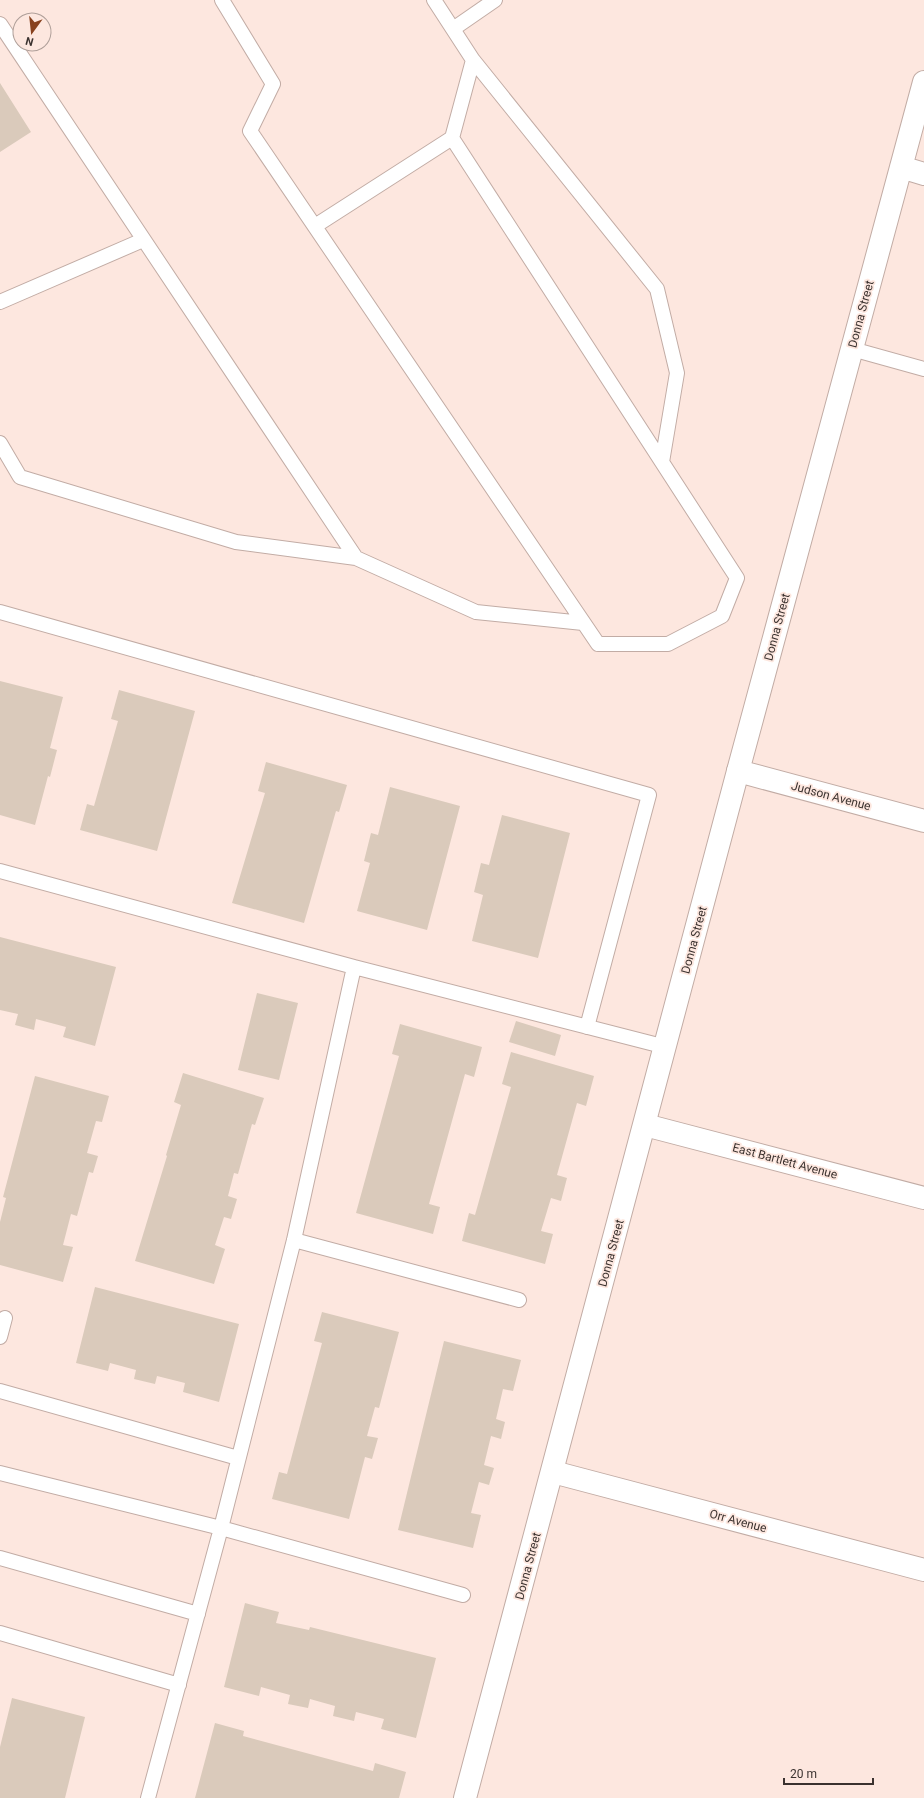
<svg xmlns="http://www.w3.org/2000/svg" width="924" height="1798" viewBox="0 0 924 1798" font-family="Roboto,sans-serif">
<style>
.building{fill:#dacabb}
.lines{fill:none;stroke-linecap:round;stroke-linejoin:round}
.lane-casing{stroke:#c2aca5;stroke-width:16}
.street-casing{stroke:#c2aca5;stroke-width:24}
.secondary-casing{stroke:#c2aca5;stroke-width:24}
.lane{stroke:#fff;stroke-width:14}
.street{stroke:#fff;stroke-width:22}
.secondary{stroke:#fff;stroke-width:22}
.labels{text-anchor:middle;stroke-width:3.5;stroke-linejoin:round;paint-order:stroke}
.street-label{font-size:12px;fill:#3b322f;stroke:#fde7df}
</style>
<rect width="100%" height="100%" fill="#fde7df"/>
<path class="building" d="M0 83 31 132 0 152Z
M0 681 63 697 50 748 57 750 50 777 48 776 35 825 0 815Z
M119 690 195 711 157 851 80 830 87 804 94 806 118 721 111 719Z
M266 762 347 785 339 812 336 811 304 923 232 903 265 793 258 791Z
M390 787 460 806 427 930 357 911 370 863 364 861 371 833 378 835Z
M502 815 570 833 538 958 472 941 483 895 474 892 481 863 489 865Z
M0 937 116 967 95 1046 63 1037 66 1027 36 1019 34 1030 15 1025 18 1014 0 1010Z
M257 993 298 1003 279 1080 238 1070Z
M516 1021 561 1035 555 1056 509 1042Z
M400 1024 482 1047 474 1077 465 1074 429 1204 440 1207 433 1234 356 1213 399 1056 392 1054Z
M511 1052 594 1076 586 1106 577 1103 557 1175 567 1178 561 1201 551 1198 541 1231 553 1234 545 1264 462 1241 469 1213 475 1215 511 1087 502 1084Z
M183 1073 264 1098 255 1125 252 1124 238 1174 234 1173 228 1196 237 1199 231 1219 224 1217 215 1245 225 1249 214 1284 135 1261 167 1156 166 1155 181 1105 174 1102Z
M35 1076 109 1096 102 1122 96 1121 87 1153 98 1156 93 1173 89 1172 77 1216 71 1214 63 1245 73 1247 63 1282 0 1265V1222L6 1198 3 1197Z
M95 1287 239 1324 219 1402 183 1392 185 1383 157 1376 155 1384 134 1379 136 1370 110 1363 108 1371 76 1363Z
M322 1312 399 1332 379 1408 375 1407 367 1436 378 1438 372 1459 365 1457 349 1519 272 1499 279 1472 287 1474 322 1343 314 1341Z
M444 1341 521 1360 513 1391 503 1389 496 1419 505 1422 501 1439 491 1436 484 1465 494 1468 489 1485 479 1482 471 1513 481 1515 473 1548 398 1530Z
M245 1603 279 1612 276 1623 309 1630 310 1627 436 1658 416 1738 381 1729 384 1719 356 1712 354 1721 333 1716 335 1706 310 1699 308 1708 288 1704 290 1695 261 1687 259 1696 224 1687Z
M12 1698 85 1717 65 1798H0V1747Z
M215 1723 244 1731 243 1736 373 1771 375 1763 406 1772 399 1798H195Z"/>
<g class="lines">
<g class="lane-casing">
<path id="lane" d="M222 0 273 84 250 131 598 644H668L722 616 737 578 452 138 315 226
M434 0 473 60 452 138
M0 24 356 558 476 612 583 623
M453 29 495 0
M473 60 657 289 677 373 662 462
M0 302 143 240
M852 349 924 369
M0 443 20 477 236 542 356 558
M0 612 649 795 587 1027
M0 871 354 967
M294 1240 519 1300
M0 1337 5 1318
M0 1391 238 1458
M0 1473 221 1528 294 1240 354 967 666 1047
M0 1558 198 1614
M0 1633 179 1685
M148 1798 221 1528 463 1595"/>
</g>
<g class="street-casing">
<path id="street" d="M901 167 924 174
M738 771 924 82
M645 1125 924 1198
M553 1472 924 1570"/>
</g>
<g class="secondary-casing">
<path id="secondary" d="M465 1798 738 771 924 821"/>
</g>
<use href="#lane" class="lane"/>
<use href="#street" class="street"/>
<use href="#secondary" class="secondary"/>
</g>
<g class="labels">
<g class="street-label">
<text transform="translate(861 314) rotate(-75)" y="4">Donna Street</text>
<text transform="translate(777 627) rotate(-75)" y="4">Donna Street</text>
<text transform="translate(831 796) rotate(15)" y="4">Judson Avenue</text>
<text transform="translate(694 940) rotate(-75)" y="4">Donna Street</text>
<text transform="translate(785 1161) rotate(15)" y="4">East Bartlett Avenue</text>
<text transform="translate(611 1253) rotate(-75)" y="4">Donna Street</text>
<text transform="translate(738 1521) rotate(15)" y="4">Orr Avenue</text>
<text transform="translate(528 1566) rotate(-75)" y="4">Donna Street</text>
</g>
</g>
<g transform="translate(32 32) rotate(195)"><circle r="19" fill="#fde7df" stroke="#af9f99"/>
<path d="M0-3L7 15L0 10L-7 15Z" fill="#88411e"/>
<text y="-6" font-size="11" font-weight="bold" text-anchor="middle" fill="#3b322f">N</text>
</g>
<path d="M784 1778v6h89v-6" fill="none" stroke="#3b322f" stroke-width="2"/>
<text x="790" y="1778" font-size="12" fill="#3b322f" stroke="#fde7df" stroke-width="3" paint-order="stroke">20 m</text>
</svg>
